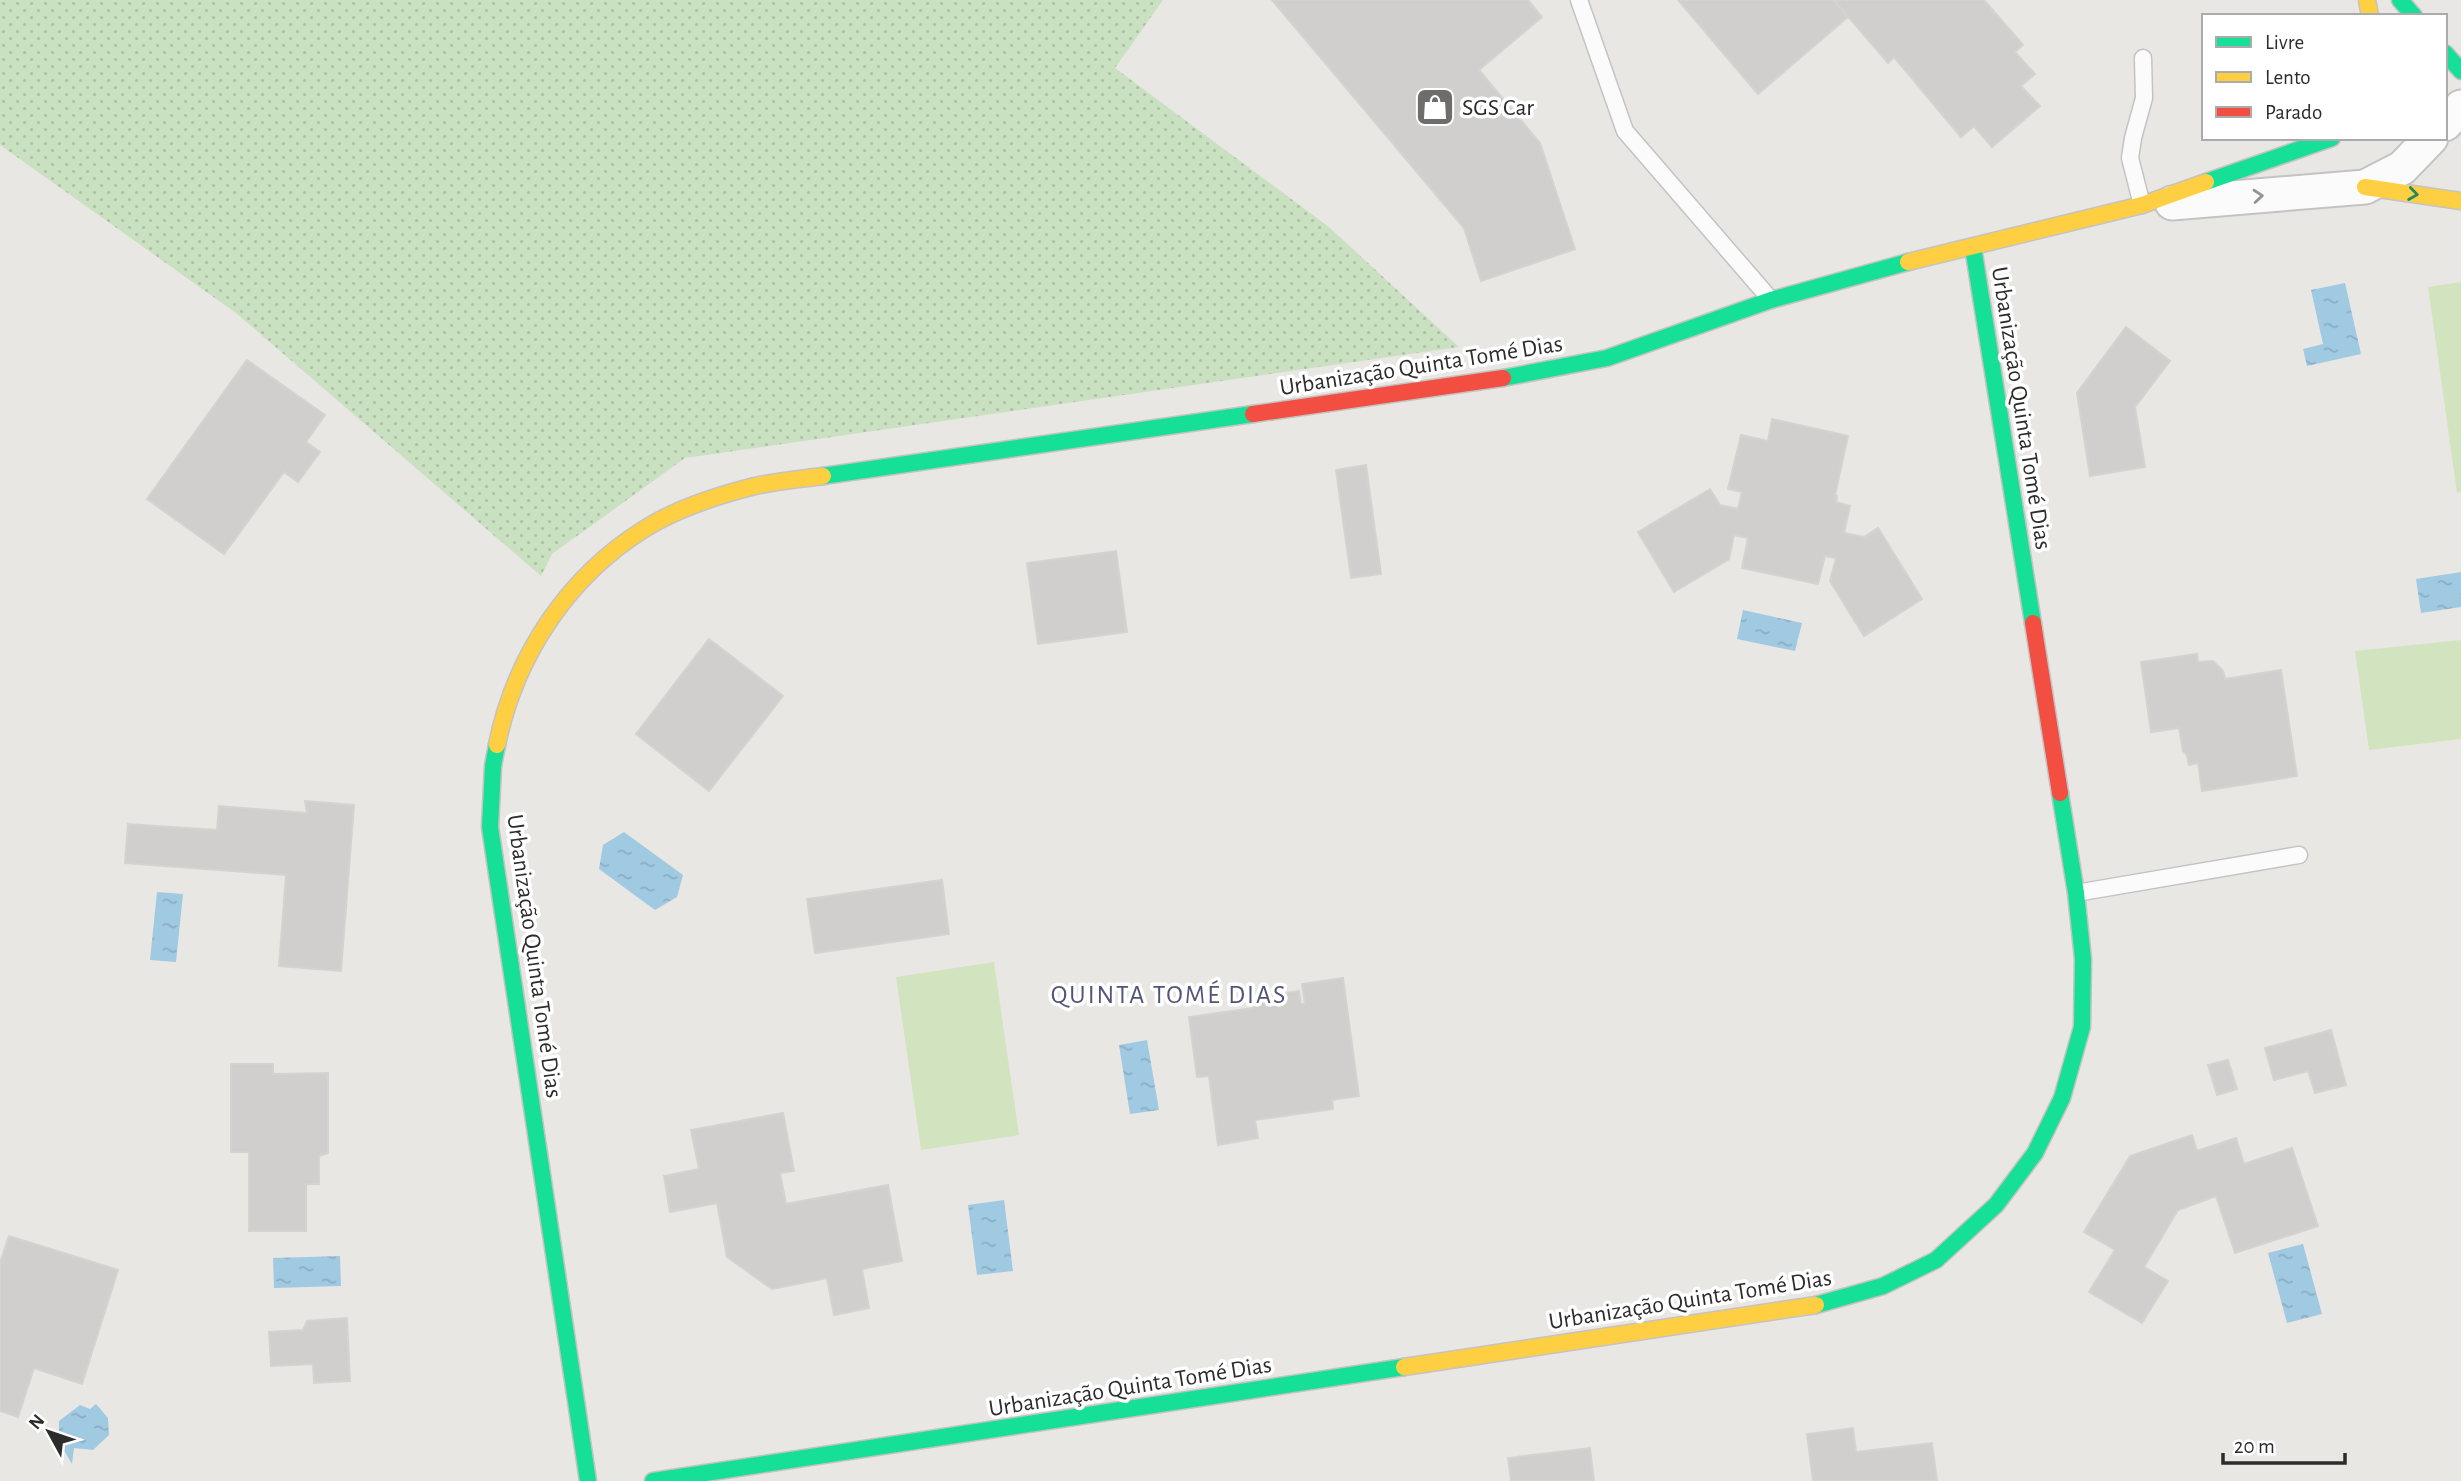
<svg xmlns="http://www.w3.org/2000/svg" width="2461" height="1481" viewBox="0 0 2461 1481" font-family="'Alegreya Sans',sans-serif">
<style>
.grass{fill:url(#grass-dots)}
.pitch{fill:#d2e4bf}
.water{fill:url(#water-ripples)}
.building{fill:#d1cfcd;stroke:#d4d3cf;stroke-width:2}
.lines{fill:none;stroke-linecap:round;stroke-linejoin:round}
.lane-casing{stroke:#c4c3c3;stroke-width:19}
.street-casing{stroke:#c4c3c3;stroke-width:37}
.fast-casing{stroke:#c4c3c3;stroke-width:19}
.slow-casing{stroke:#c4c3c3;stroke-width:19}
.jam-casing{stroke:#c4c3c3;stroke-width:19}
.lane{stroke:#fcfbfb;stroke-width:16}
.street{stroke:#fcfbfb;stroke-width:33}
.fast{stroke:#16e098;stroke-width:16}
.slow{stroke:#ffcf43;stroke-width:16}
.jam{stroke:#f24e42;stroke-width:16}
.oneway{stroke:#218662}
.oneway2{stroke:#949494}
.labels{text-anchor:middle;stroke-width:7;stroke-linejoin:round;paint-order:stroke}
.poi-label{font-size:24px;fill:#2c2c2c;stroke:#fff;text-anchor:start}
.street-label{font-size:24px;fill:#2c2c2c;stroke:#fff}
.neighbourhood-label{font-size:26px;letter-spacing:2px;fill:#525478;stroke:#fff}
</style>
<defs>
<pattern id="grass-dots" width="8" height="8" patternUnits="userSpaceOnUse" patternTransform="scale(1.75)"><rect width="8" height="8" fill="#cae1c1"/><path d="M2 2h.1M6 6h.1" fill="none" stroke="#aec1a6" stroke-width="1.8" stroke-linecap="round"/></pattern>
<pattern id="water-ripples" width="26" height="14" patternUnits="userSpaceOnUse" patternTransform="scale(1.75)"><rect width="26" height="14" fill="#a0c9e2"/><path d="M2 4q2-2 4 0t4 0M15 11q2-2 4 0t4 0" fill="none" stroke="#8aadc2"/></pattern>
</defs>
<rect width="100%" height="100%" fill="#e9e7e4"/>
<path class="grass" d="M0 0H1163L1115 68 1329 227 1459 347 685 458 552 554 541 576 236 313 0 145Z"/>
<path class="pitch" d="M2461 282V492L2457 493 2428 287Z
M2461 640V739L2369 750 2355 651Z
M994 962 1019 1135 921 1150 896 977Z"/>
<path class="water" d="M2345 283 2361 354 2307 366 2303 349 2323 344 2311 290Z
M2461 572V607L2421 613 2416 579Z
M1743 610 1802 623 1795 651 1737 639Z
M624 832 683 875 677 897 655 910 599 869 603 845Z
M157 892 183 894 176 962 150 960Z
M1147 1040 1159 1110 1130 1114 1119 1045Z
M1004 1200 1013 1271 977 1275 968 1205Z
M2303 1244 2322 1314 2287 1323 2268 1253Z
M340 1256 341 1286 274 1288 273 1258Z
M96 1404 108 1418 109 1435 93 1450 74 1448 72 1464 59 1442V1421L80 1405 90 1409Z"/>
<path class="building" d="M1272 0H1528L1542 17 1479 70 1540 143 1575 249 1481 281 1464 228Z
M1678 0H1834L1848 17 1758 94Z
M1834 0H1984L2023 45 2015 52 2035 74 2021 86 2040 106 1992 147 1974 126 1961 137 1894 57 1888 63Z
M2126 327 2170 361 2135 407 2145 467 2090 476 2077 393Z
M247 360 325 415 306 442 320 452 298 482 284 472 224 554 147 499Z
M1772 419 1848 436 1835 495 1837 496 1836 502 1850 506 1844 533 1864 537 1878 528 1922 599 1864 636 1830 581 1836 558 1825 556 1818 584 1742 568 1748 538 1734 535 1729 559 1674 592 1638 532 1710 489 1720 505 1738 509 1742 492 1728 489 1741 435 1768 441Z
M1366 465 1381 574 1351 578 1336 470Z
M1116 551 1127 632 1038 644 1027 563Z
M709 639 783 696 709 791 636 734Z
M2197 654 2198 662 2213 661 2223 671 2225 679 2281 670 2297 776 2202 791 2198 763 2189 765 2187 755 2183 751 2179 728 2151 732 2141 662Z
M305 801 354 805 341 971 279 966 286 875 125 863 128 824 217 830 219 806 307 813Z
M942 880 949 934 815 953 807 899Z
M1343 978 1359 1096 1332 1100 1333 1109 1255 1120 1258 1138 1218 1145 1209 1076 1197 1077 1189 1017 1253 1008 1255 997 1299 991 1301 1004H1305L1302 984Z
M2331 1030 2346 1085 2315 1093 2308 1071 2274 1080 2265 1048Z
M2228 1060 2237 1089 2217 1095 2208 1065Z
M231 1064H273V1074L328 1073V1153L319 1156V1184H306V1231H249V1152H231Z
M783 1113 794 1171 780 1173 786 1204 888 1185 902 1261 862 1269 869 1308 834 1315 827 1278 772 1289 727 1257 717 1203 670 1212 664 1176 699 1169 691 1130Z
M2192 1135 2197 1151 2236 1138 2244 1164 2292 1148 2318 1226 2235 1253 2216 1196 2178 1210 2144 1267 2168 1281 2142 1323 2089 1292 2115 1250 2084 1232 2130 1156Z
M9 1236 118 1270 82 1384 34 1368 18 1417 0 1411V1263Z
M347 1318 350 1381 314 1383 313 1364 271 1366 269 1332 303 1330 307 1321Z
M1853 1428 1856 1452 1932 1443 1937 1481H1813L1807 1434Z
M1590 1448 1594 1481H1511L1508 1458Z"/>
<g class="lines">
<g class="lane-casing">
<path id="lane" d="M1579 0 1625 131 1771 300
M2142 205 2130 158 2133 138 2144 98 2143 58
M2076 893 2299 855"/>
</g>
<g class="street-casing">
<path id="street" d="M2445 124 2461 107
M2172 203 2365 187 2402 168 2431 138"/>
</g>
<g class="fast-casing">
<path id="fast" d="M2400 0 2414 16
M2445 53 2461 71
M2206 182 2332 138
M1973 247 2033 623
M1503 378 1607 358 1771 300 1908 262
M823 476 1253 414
M497 745 493 766 490 827 588 1481
M1816 1305 1883 1286 1936 1260 1996 1205 2035 1153 2062 1098 2082 1027 2083 959 2076 893 2060 793
M653 1481 1404 1367"/>
</g>
<g class="slow-casing">
<path id="slow" d="M2367 0 2370 16
M2365 187 2461 201
M1908 262 2142 205 2206 182
M497 745C515 656 568 576 646 528 678 508 719 495 755 486 777 481 801 479 823 476
M1404 1367 1816 1305"/>
</g>
<g class="jam-casing">
<path id="jam" d="M1253 414 1503 378
M2033 623 2060 793"/>
</g>
<use href="#lane" class="lane"/>
<use href="#street" class="street"/>
<use href="#fast" class="fast"/>
<use href="#slow" class="slow"/>
<use href="#jam" class="jam"/>
</g>
<defs><path id="oneway-chevron" d="M-2-3.5L2.5 0L-2 3.5" fill="none" stroke-width="1.6" stroke-linecap="round" stroke-linejoin="round" transform="scale(1.75)"/></defs>
<use class="oneway" href="#oneway-chevron" transform="translate(2413 194) rotate(8)"/>
<use class="oneway2" href="#oneway-chevron" transform="translate(2258 196) rotate(-5)"/>
<defs>
<g id="shop-square" transform="scale(2.0125)"><rect x="-9" y="-9" width="18" height="18" rx="4" fill="#6e6d6c" stroke="#fff"/><path d="M-5-2.5h2.3a2.7 3.5 0 0 1 5.4 0H5L5.5 6h-11ZM-1.5-2.5h3a1.5 2.3 0 0 0-3 0Z" fill="#fff"/></g>
</defs>
<g fill-rule="evenodd">
<use href="#shop-square" x="1435" y="107"/>
</g>
<g class="labels">
<g class="poi-label">
<text x="1462" y="115">SGS Car</text>
</g>
<g class="street-label">
<text transform="translate(1421 365) rotate(-9)" y="8">Urbanização Quinta Tomé Dias</text>
<text transform="translate(2022 408) rotate(81)" y="8">Urbanização Quinta Tomé Dias</text>
<text transform="translate(535 956) rotate(82)" y="8">Urbanização Quinta Tomé Dias</text>
<text transform="translate(1690 1299) rotate(-9)" y="8">Urbanização Quinta Tomé Dias</text>
<text transform="translate(1130 1386) rotate(-9)" y="8">Urbanização Quinta Tomé Dias</text>
</g>
<g class="neighbourhood-label">
<text x="1169" y="1003">QUINTA TOMÉ DIAS</text>
</g>
</g>
<rect x="2202" y="14" width="245" height="126" fill="#ffffff" stroke="#ababab" stroke-width="2"/>
<rect x="2216" y="37" width="35" height="10" fill="#16e098" stroke="#ababab" stroke-width="2"/>
<text x="2265" y="49" font-size="21" fill="#2c2c2c">Livre</text>
<rect x="2216" y="72" width="35" height="10" fill="#ffcf43" stroke="#ababab" stroke-width="2"/>
<text x="2265" y="84" font-size="21" fill="#2c2c2c">Lento</text>
<rect x="2216" y="107" width="35" height="10" fill="#f24e42" stroke="#ababab" stroke-width="2"/>
<text x="2265" y="119" font-size="21" fill="#2c2c2c">Parado</text>
<g transform="translate(49 1432) rotate(310)" stroke="#ffffff" stroke-width="5" paint-order="stroke">
<path d="M0-5L12 26L0 18L-12 26Z" fill="#2c2c2c"/>
<text y="-10" font-size="19" font-weight="bold" text-anchor="middle" fill="#2c2c2c">N</text>
</g>
<path d="M2223 1453v10h122v-10" fill="none" stroke="#2c2c2c" stroke-width="3.5"/>
<text x="2234" y="1453" font-size="21" fill="#2c2c2c" stroke="#ffffff" stroke-width="5" paint-order="stroke">20 m</text>
</svg>
